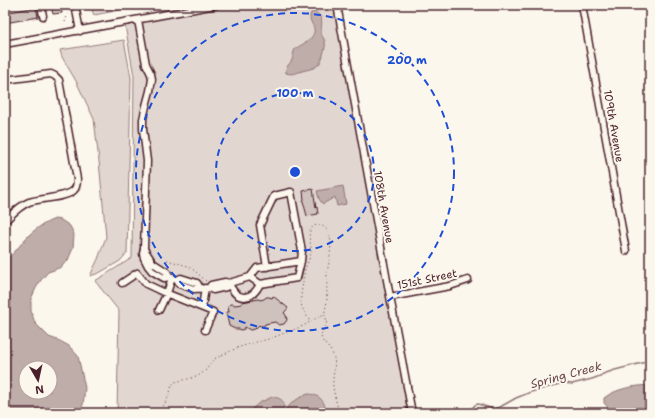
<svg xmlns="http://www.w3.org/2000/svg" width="655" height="418" viewBox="0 0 655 418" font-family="'Shantell Sans',sans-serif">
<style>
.green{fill:#e2d7d0;stroke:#967b7e}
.water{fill:#bfadaa;stroke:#907477;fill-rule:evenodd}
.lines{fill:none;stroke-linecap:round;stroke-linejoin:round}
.stream{stroke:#907477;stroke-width:1.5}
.building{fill:#cfc2bc;stroke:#4a1f2b}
.minor-casing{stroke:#4a1f2b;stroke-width:9}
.path{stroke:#4a1f2b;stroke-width:1;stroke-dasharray:1 3;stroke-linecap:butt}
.minor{stroke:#fbf7ec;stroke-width:6}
.ring{fill:none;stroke:#1d4ed8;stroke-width:2;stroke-dasharray:7 5}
.labels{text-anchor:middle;stroke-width:4;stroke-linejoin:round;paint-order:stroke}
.street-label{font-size:11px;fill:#4a1f2b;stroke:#fbf7ec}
.water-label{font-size:12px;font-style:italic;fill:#6d4a51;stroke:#fbf7ec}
.centre{fill:#1d4ed8;stroke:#fbf7ec;stroke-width:2}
.ring-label{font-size:12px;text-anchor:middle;font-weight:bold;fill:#1d4ed8;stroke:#fbf7ec;stroke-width:4;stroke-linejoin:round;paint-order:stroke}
</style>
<rect width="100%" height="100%" fill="#fbf7ec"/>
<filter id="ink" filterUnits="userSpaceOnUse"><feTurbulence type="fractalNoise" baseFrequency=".025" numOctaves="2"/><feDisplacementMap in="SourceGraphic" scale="8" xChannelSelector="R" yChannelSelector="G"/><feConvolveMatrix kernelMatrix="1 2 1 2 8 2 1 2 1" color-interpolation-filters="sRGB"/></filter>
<g filter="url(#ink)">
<path class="green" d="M90 5H146L94 15Z
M231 5H335L408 413H117L119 311 95 281 132 258 134 76 125 25Z
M124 40 131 78 127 253 120 261 99 273 90 276 98 259 106 237 99 161 94 119 76 81 62 57 60 50Z"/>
<path class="water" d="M314 12C325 15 321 25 321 34 322 36 323 37 324 39 327 44 324 50 323 55 320 68 314 68 302 71 296 73 292 75 286 73 285 67 289 65 292 60 293 57 293 53 295 49 299 46 304 44 309 40 322 27 306 24 311 13Z
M343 186 346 204 337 206 335 197 323 204 319 199 317 191Z
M55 219 61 220 70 226 74 234 73 248 68 260 61 267 54 270 48 272 41 280 36 288 31 299V311L35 323 49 337 60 341 69 346 78 356 85 388 83 405 78 413H5V261C14 254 20 245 27 237 35 229 44 223 55 219ZM26 368H50V392H26Z
M650 385V413H618L611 411 604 403V398C617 388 634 386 650 385Z
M308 394C318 394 328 402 324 413H284C289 403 298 398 308 394Z
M272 397C284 397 289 407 277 413H247L259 403Z"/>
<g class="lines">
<path class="stream" d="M468 413 475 405 478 404 493 409 500 407 516 398 531 392 563 383 572 384 592 379 600 376 603 374 615 370 650 361"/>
</g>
<path class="building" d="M51 5H61L62 13 53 14Z
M36 7 38 17 5 23V13Z
M313 189 316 208 317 207 318 214 307 216 303 201 304 200 303 191Z
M273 296 288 308 284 313 286 315 287 320 284 324 279 325 275 322 265 324 264 326H260L259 325 255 329 250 330 245 327 244 329 241 330 239 329H235L229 326 226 312H229L228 306 230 304H233L235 305 242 304V302L259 299 260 300 264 299 266 297H269L272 298Z"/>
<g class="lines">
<g class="minor-casing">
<path id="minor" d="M41 5 43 16
M75 5 80 31
M337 5 388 286 412 413
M582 5 626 251
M138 20 146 64 151 74 152 79 150 91 146 106 143 119V129L147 161 144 248 143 253 144 258 148 266 152 271 164 278 170 277 177 280 181 278 197 283 200 288
M5 44 216 5
M5 80 51 74 55 76 59 80 77 179C77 183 77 187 74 190 67 198 40 198 29 202 19 206 12 214 5 221
M144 249 153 263 167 272 170 277
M250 277 260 284 297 278 301 261
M177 280 179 284 194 289 209 288 213 290 226 287 229 283
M122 283 137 273 146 284 163 292 213 312 205 330
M229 283C236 301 251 302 260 284
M209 288 211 285 225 282 229 283 250 277 257 268 301 261 302 251 291 192 274 196 260 225 267 267
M390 297 450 286 468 280
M202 307 205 288
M159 310 167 293 172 278"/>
</g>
<path class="path" d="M65 22 68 13 67 5
M167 260 188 266 195 271 206 281
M311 321 324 314
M159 413 169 396 172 385 175 382 196 377 201 374 206 370 214 359 237 348 252 343 269 339 303 326 310 322C307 315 302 310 301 303 300 296 304 277 305 269 307 264 310 258 311 252 312 244 305 232 314 226 318 224 322 225 325 228 336 236 328 263 327 275 326 289 329 300 324 314 332 327 318 329 322 340 325 345 331 349 333 355 337 365 332 375 333 386 334 395 337 404 339 413"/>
<use href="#minor" class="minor"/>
</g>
</g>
<g class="ring">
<circle cx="295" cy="172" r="79"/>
<circle cx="295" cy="172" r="159"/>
</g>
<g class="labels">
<g class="street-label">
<text transform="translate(614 126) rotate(80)" y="4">109th Avenue</text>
<text transform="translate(384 207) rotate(80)" y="4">108th Avenue</text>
<text transform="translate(427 279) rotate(-12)" y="4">151st Street</text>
</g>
<g class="water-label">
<text transform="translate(566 375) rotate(-15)" y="4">Spring Creek</text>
</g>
</g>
<circle cx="295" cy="172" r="6" class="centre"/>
<g class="ring-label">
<text x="407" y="64">200 m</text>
<text x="295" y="97">100 m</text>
</g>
<rect width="655" height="418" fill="none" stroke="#fbf7ec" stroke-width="20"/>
<rect x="10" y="10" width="635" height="398" fill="none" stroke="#4a1f2b" stroke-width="1.5" filter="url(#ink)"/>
<g transform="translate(38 380) rotate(171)"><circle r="19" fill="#fbf7ec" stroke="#b4a19f"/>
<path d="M0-3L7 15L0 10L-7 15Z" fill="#4a1f2b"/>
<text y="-6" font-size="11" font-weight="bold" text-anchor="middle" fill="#4a1f2b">N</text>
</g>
</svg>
